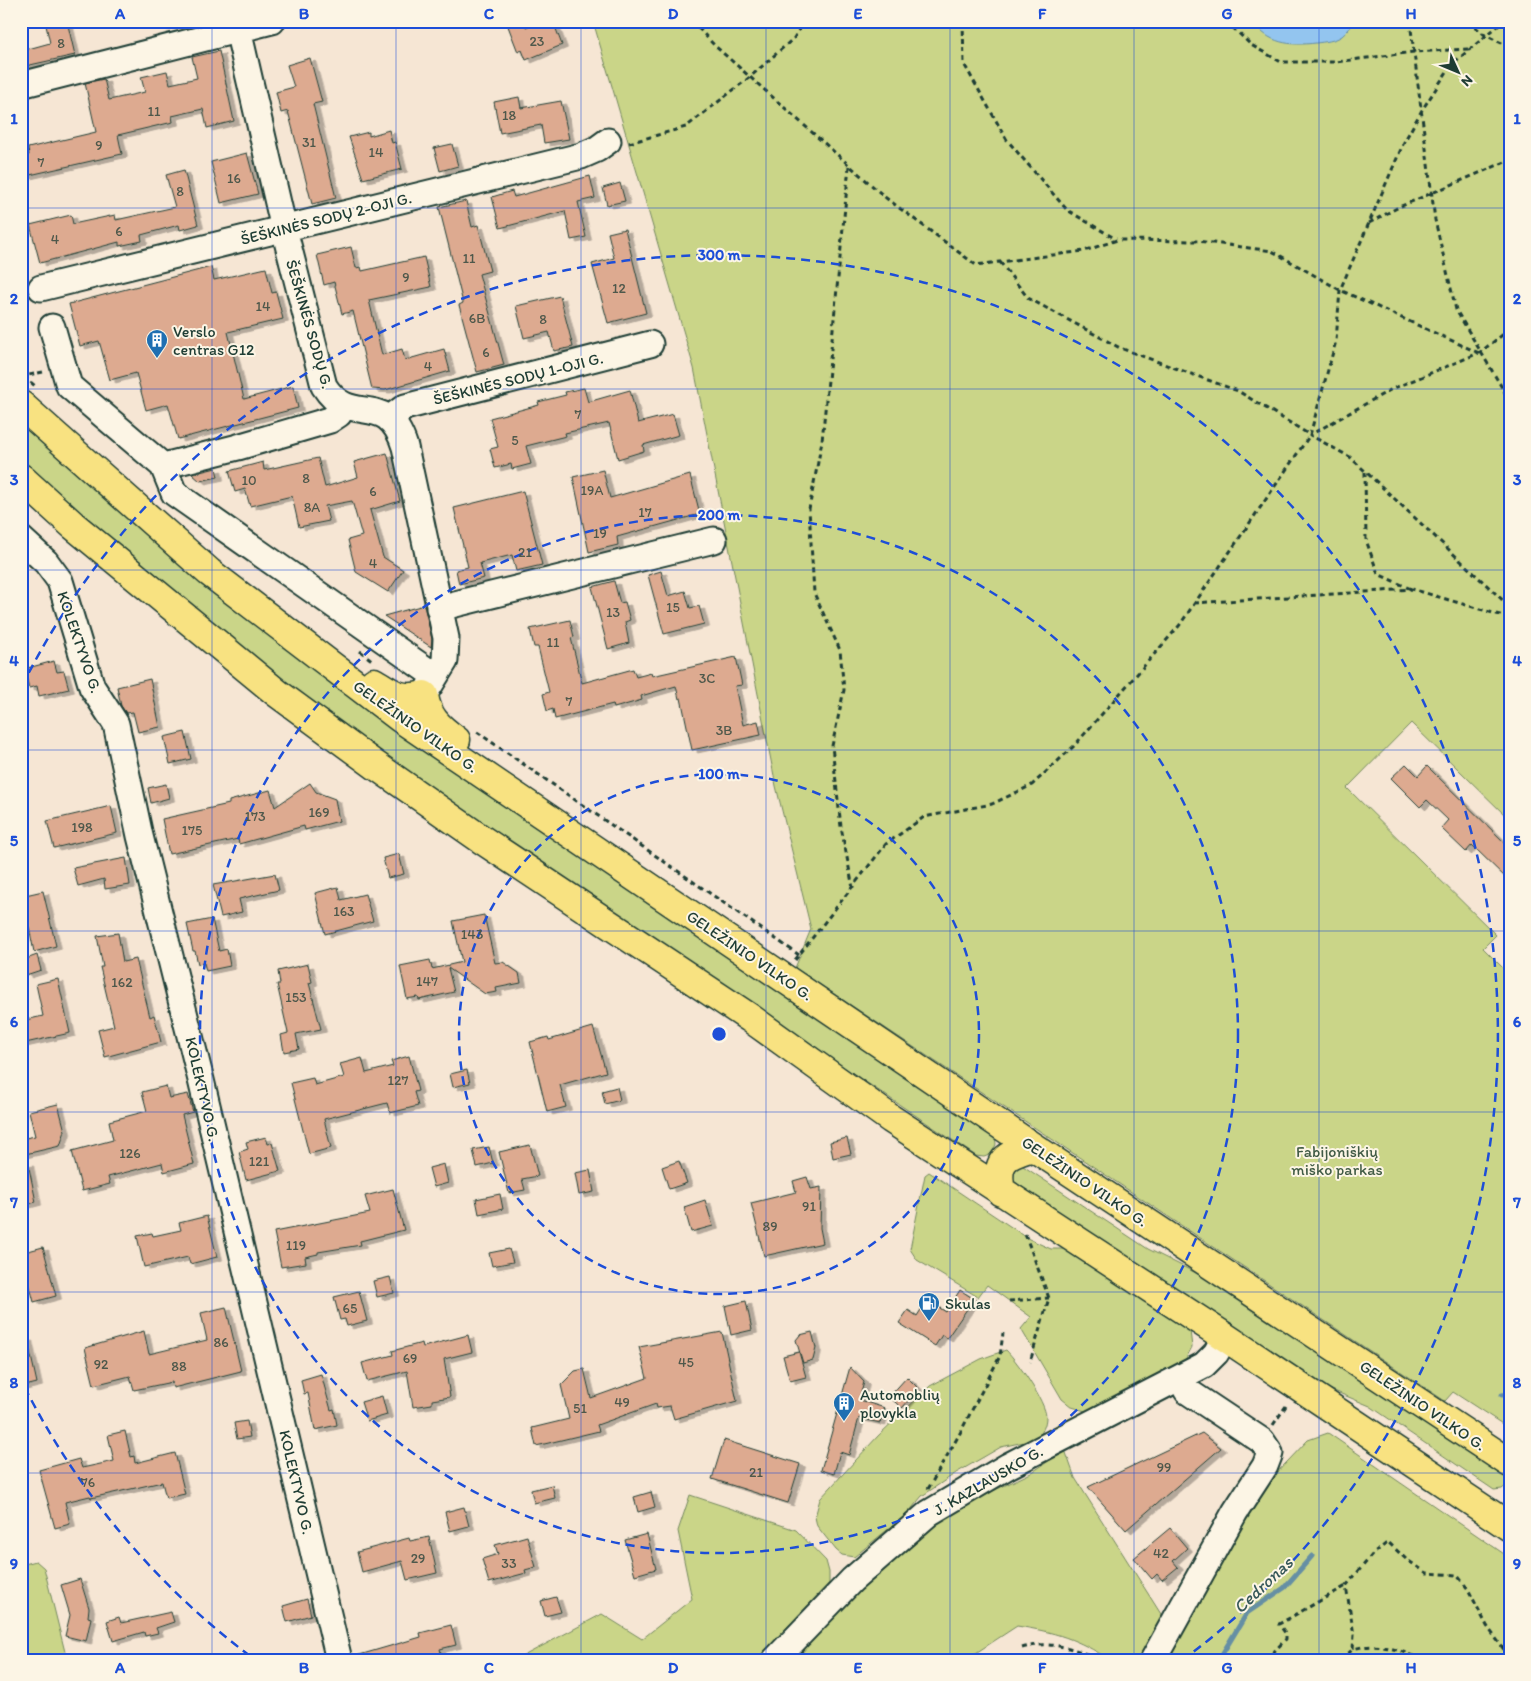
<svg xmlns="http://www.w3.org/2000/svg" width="1531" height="1681" viewBox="0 0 1531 1681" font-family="Itim,sans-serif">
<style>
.green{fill:#cad588;stroke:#74895e}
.water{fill:#93c5ef;stroke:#658fa4}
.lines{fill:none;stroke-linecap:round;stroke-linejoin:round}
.stream{stroke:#658fa4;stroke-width:5}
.building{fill:#ddaa90;stroke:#1f3d34;filter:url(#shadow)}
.minor-casing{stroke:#1f3d34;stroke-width:29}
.highway-casing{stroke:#1f3d34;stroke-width:31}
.path{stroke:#1f3d34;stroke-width:3;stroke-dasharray:5 4;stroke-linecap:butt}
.minor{stroke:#fcf5e5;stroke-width:25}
.highway{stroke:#f8e281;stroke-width:28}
.grid{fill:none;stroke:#1d4ed8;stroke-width:1;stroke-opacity:0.55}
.ring{fill:none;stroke:#1d4ed8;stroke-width:2.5;stroke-dasharray:9 6}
.labels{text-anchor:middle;stroke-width:4;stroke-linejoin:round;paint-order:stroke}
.number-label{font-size:14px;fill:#4e584b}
.street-label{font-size:16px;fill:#1f3d34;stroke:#fcf5e5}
.poi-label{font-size:16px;fill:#1f3d34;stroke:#fcf5e5;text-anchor:start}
.park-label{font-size:16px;fill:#415b45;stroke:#fcf5e5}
.water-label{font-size:18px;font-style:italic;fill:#365859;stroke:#fcf5e5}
.centre{fill:#1d4ed8;stroke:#fcf5e5;stroke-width:2.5}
.ring-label{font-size:15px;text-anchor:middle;font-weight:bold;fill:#1d4ed8;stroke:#fcf5e5;stroke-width:4;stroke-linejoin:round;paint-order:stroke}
.neatline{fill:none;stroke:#1d4ed8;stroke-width:2}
.grid-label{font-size:16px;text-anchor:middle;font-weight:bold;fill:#1d4ed8}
</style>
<defs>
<filter id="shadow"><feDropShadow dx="5.5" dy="3" stdDeviation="0" flood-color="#0004"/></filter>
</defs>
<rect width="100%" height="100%" fill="#f6e6d4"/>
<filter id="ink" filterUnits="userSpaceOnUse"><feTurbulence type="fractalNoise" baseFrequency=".02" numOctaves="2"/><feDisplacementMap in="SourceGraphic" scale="10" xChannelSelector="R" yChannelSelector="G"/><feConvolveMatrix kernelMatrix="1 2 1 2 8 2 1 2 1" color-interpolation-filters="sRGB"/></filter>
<g filter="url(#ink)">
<path class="green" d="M593 21H1510V820L1411 723 1347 788 1496 935 1483 948 1510 975V1429L1453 1392 1445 1401 795 968 811 929 776 786 694 368Z
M21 424 193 573 298 658 402 736 981 1122 995 1136 996 1144 992 1154 984 1157 976 1156 373 751 260 665 21 465Z
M1016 1164 1023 1166 1148 1249 1212 1281 1502 1474 1507 1478V1485L1502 1489 1494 1490 1370 1406 1315 1383 1015 1182 1009 1176Z
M929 1172 1029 1239 1051 1249H1068L1183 1324 1190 1331 1192 1347 1183 1364 1092 1413 1072 1407 1062 1399 1021 1329 1031 1317 987 1285 978 1297 917 1260 910 1249 925 1175Z
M1006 1350C1017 1361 1046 1402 1046 1417 1046 1425 1042 1432 1038 1439L1001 1447 956 1473 922 1496 908 1513 854 1557 842 1555 836 1550 817 1526 815 1517 820 1499 878 1436 930 1386 981 1359Z
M1328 1433 1510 1558V1660H1110C1078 1639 1055 1632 1017 1626L965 1660H789L837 1606 922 1531 957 1508 1031 1473 1065 1450 1075 1478 1171 1630 1246 1505 1308 1440Z
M690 1495 796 1530 826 1561 829 1572V1583L756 1660H516L602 1614 642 1639 692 1599 678 1531Z
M36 1561 44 1568 67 1660H21V1565Z"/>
<path class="water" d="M1253 21H1356C1351 26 1347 32 1342 36 1335 41 1324 42 1316 43 1291 46 1267 44 1253 21Z"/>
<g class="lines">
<path class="stream" d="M1502 1395 1510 1394
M1216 1660 1221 1656 1247 1613 1284 1588 1312 1556"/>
</g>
<path class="building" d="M45 21H67L75 55 21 67V51L50 43Z
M506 21H523L526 27 540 21H553L562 45 526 60 522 50 518 52Z
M219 51 234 121 207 128 203 109 172 116 173 122 118 135 122 154 21 177V157L29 155 28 148 96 132 85 83 104 79 109 100 145 92 141 77 167 71 170 84 197 78 192 57Z
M310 58 322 102 313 104 336 198 312 204 288 111 281 113 276 92 294 87 287 65Z
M519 97 521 108 561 101 569 139 544 143 541 125 500 133 494 102Z
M389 130 392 143 395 142 402 169 363 179 349 137 369 132V136Z
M452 144 458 166 440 171 434 148Z
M247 153 258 194 221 203 211 162Z
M184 170 198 225 180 230 179 225 141 235 142 241 119 246V242L40 263 30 225 71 215 73 224 115 215 116 220 175 207 166 175Z
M590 176 595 198 578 202 586 237 571 240 565 211 500 228 492 197 512 191 514 197Z
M620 183 625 201 607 205 603 188Z
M466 201 472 227 478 225 490 271 479 274 504 365 477 372 459 305 463 303 439 207Z
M625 229 646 313 608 323 592 264 614 258 608 233Z
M351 247 356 268 361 267 362 271 424 257 431 287 369 300 382 355 402 349 405 360 444 349 450 371 385 390 372 389 353 311 342 314 334 282 324 285 317 255Z
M211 267 214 280 266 268 272 293 276 292 283 319 228 332 244 399 293 386 298 408 178 439 168 404 146 410 136 373 110 380 99 341 80 346 69 304Z
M560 296 573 347 554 351 549 332 524 338 516 306Z
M584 388 588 402 630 390 638 423 673 414 679 435 643 445 644 451 618 459 609 423 565 433 566 436 526 446 531 464 512 469 511 464 495 468 490 449 498 447 490 418 539 405 538 402 566 395 565 392Z
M387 453 400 501 370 510 383 557 403 570 388 592 356 572 348 540 362 536 352 501 325 506 329 521 299 527 292 496 250 506 245 489 235 492 229 471 263 462 264 470 318 458 325 487 358 477 354 462Z
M216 468 218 477 200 481 192 474Z
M603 470 610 498 690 475 700 514 617 537 618 545 589 552 573 477Z
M523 491 542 565 516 571 512 555 480 563 484 578 459 584 456 570 468 567 454 508Z
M661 571 668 596 685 591 690 608 699 606 704 624 664 634 648 575Z
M614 581 620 603 625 602 630 620 625 622 629 643 608 649 592 587Z
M424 605 432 639 431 647 384 616Z
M570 620 574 637 571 638 582 683 633 669 636 677 651 673 652 676 736 657 742 685 735 686 743 725 758 721 761 735 692 750 681 698 679 699 676 686 641 696 642 700 614 708 613 704 555 719 553 709 547 711 543 694 549 692 538 647H534L530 629Z
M54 661 57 672 64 671 69 689 39 696 37 686 29 688 24 669Z
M150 679 160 727 138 732 133 712 126 713 121 706 117 687Z
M185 732 191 759 170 764 164 737Z
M1406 764 1418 776 1427 766 1510 848V882L1472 845 1466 852 1441 828 1448 820 1427 800 1420 807 1391 778Z
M310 783 316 792 335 799 339 821 305 830 304 826 239 844 238 839 169 854 162 819 229 804V801L270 790 275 807Z
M166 784 169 798 151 803 148 788Z
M111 806 117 833 54 848 47 821Z
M399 854 404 874 388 878 383 858Z
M126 858 130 885 105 889 104 879 78 886 73 868Z
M275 874 279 890 239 899 242 912 221 917 213 885Z
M338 887 341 900 365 894 373 921 325 934 315 893Z
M43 891 56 946 34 952 29 927 21 929V896Z
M484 915 495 963 503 962 519 973 521 983 496 988 497 992 485 994 448 968 454 992 419 1000 418 997 407 999 400 966 430 960 432 969 462 962 453 921Z
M212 919 219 951 227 949 230 966 206 971 204 963 198 964 195 951H193L187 924Z
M118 933 123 962 136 959 150 1017 154 1015 161 1042 105 1057 98 1030 114 1026 100 967H103L97 936Z
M37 955 41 970 26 975 21 961Z
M308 964 312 982 309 983 321 1029 296 1034 299 1049 284 1052 281 1035 288 1033 277 984H280L278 971Z
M58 979 70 1033 21 1044V1021L43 1016 36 984Z
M593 1027 606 1072 560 1085 566 1107 547 1112 530 1042 548 1037 549 1040Z
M409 1056 418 1091 414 1092 418 1106 390 1113 387 1103 324 1119 331 1148 309 1154 291 1083 313 1078 315 1085 344 1077 340 1064 362 1058 366 1073 393 1066 391 1061Z
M467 1070 470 1083 453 1087 450 1074Z
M166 1086 169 1098 188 1094 193 1112 182 1115 194 1164 164 1172 162 1163 108 1177 110 1184 82 1191 72 1151 113 1140 109 1121 147 1111 142 1092Z
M617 1087 620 1100 605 1104 602 1091Z
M58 1104 65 1131 60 1146 21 1155V1139L35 1136 29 1111Z
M266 1137 268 1144 272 1143 280 1171 246 1180 239 1152 248 1149 246 1142Z
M847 1138 851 1154 833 1158 830 1142Z
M530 1145 538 1176 522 1179 525 1190 509 1193 499 1152Z
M489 1147 493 1163 477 1167 473 1150Z
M679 1161 687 1183 669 1189 662 1167Z
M28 1163 36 1202 21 1206V1164Z
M444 1164 448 1183 434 1187 429 1168Z
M590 1170 594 1192 579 1195 575 1173Z
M807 1177 811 1189 821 1187 820 1228 823 1243 764 1256 751 1203 796 1192 793 1181Z
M393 1189 404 1230 360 1241 361 1245 318 1252V1254L305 1257 306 1263 281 1267 274 1232 370 1213 365 1196Z
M500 1194 503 1209 479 1214 476 1199Z
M705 1200 713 1226 691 1232 684 1207Z
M207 1216 217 1257 190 1264 188 1257 144 1267 137 1236 152 1233 153 1236 181 1230 179 1223Z
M43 1247 56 1296 34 1302 21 1253Z
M509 1249 513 1262 492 1266 489 1253Z
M390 1277 394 1293 377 1297 373 1281Z
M960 1290 974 1299 947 1338 942 1335 935 1346 899 1323 908 1310 917 1316 927 1300 946 1312Z
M359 1291 367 1321 347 1326 345 1319 340 1320 334 1297Z
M746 1301 752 1330 731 1335 725 1306Z
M226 1307 241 1371 173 1388 172 1382 134 1390 130 1376 94 1385 85 1348 144 1331 149 1354 207 1340 201 1313Z
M722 1332 737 1401 674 1419 670 1406 657 1408 656 1404 597 1425 599 1431 536 1446 532 1428 569 1419 561 1385 575 1371 584 1369 591 1398 647 1378 639 1347Z
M812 1332 816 1348 813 1360 803 1363 796 1340 800 1335Z
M468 1335 472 1352 444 1359 450 1397 432 1400V1404L413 1407 407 1371 367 1381 362 1363 393 1355 392 1351 422 1343 423 1347Z
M27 1338 37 1383 21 1387V1339Z
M799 1352 806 1377 790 1381 783 1356Z
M850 1367 864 1382 859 1400 885 1408 880 1423 859 1418 849 1455 840 1452 834 1474 821 1470Z
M321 1374 331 1410 334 1409 337 1425 315 1430 308 1393 304 1394 301 1380Z
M907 1377 919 1389 902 1408 889 1397Z
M382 1396 387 1415 367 1421 361 1402Z
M247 1421 250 1437 237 1439 234 1423Z
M125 1431 131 1457 134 1456 135 1463 175 1453 185 1494 166 1498 162 1482 91 1498 90 1496 65 1502 70 1524 55 1528 39 1470 79 1459 82 1468 114 1461 108 1435Z
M1202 1433 1221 1448 1126 1530 1088 1487Z
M724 1440 800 1464 788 1503 712 1479Z
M552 1485 555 1498 534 1503 531 1490Z
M651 1492 655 1507 638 1512 634 1497Z
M464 1507 469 1526 450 1531 445 1512Z
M1170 1528 1187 1548 1173 1561 1178 1567 1162 1580 1157 1574 1152 1579 1134 1558Z
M647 1534 656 1569 635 1575 625 1540Z
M527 1536 536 1567 525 1570 526 1573 489 1583 482 1559 498 1554 495 1545Z
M429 1537 437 1573 407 1580 402 1561 362 1572 357 1552 409 1538 410 1541Z
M80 1579 89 1608 88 1617 91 1618 86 1641 65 1636 70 1615 61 1585Z
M556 1597 561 1612 545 1616 541 1601Z
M307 1599 311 1615 287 1622 283 1606Z
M171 1612 174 1622 156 1628 158 1633 145 1636 144 1632 113 1641 107 1621 119 1617 121 1623Z
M451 1625 456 1645 440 1649 443 1660H356V1656L421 1637 420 1633Z"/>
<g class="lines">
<g class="minor-casing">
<path id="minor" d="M236 21 284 229 324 386C352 430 386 387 405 447L446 638 445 661 424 695
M21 85 272 21
M41 288 581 156 597 149 608 141
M52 327 69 386 163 466 174 493 435 676
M390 418 405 407 650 344
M163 466 238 447 330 420 339 414 343 406
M21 539 46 562 60 581 92 687 116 724 140 836 201 1080 339 1660
M439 608 714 540
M775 1660 852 1580 929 1513 1008 1466 1204 1365 1216 1353 1225 1337
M1153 1660 1235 1512 1265 1466 1270 1453 1262 1441 1187 1391 1180 1378"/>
</g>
<g class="highway-casing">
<path id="highway" d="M21 405 209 572 400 718 1033 1147 1510 1463
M21 478 74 526 277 693 375 765 481 839 750 1018 891 1119 1225 1337 1510 1527
M374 682C393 694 401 701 424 695 427 717 438 727 456 740
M1001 1192C995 1160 1005 1155 1033 1147"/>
</g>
<path class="path" d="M692 21 714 45 886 198 976 265 1084 251 1117 240 1198 241 1272 251 1340 290 1479 353
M963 21 964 64 1007 140 1067 210 1116 239
M1226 21 1251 45 1281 62H1336L1414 52 1468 49
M1410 21 1435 220 1456 310 1510 401
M1468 21 1485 35 1510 47
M629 143 686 127 750 77 794 38 804 21
M849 166 822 441 809 509 814 593 840 650 844 690 832 746 841 827 853 888
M1369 223 1399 207 1510 160
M1000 262 1028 298 1120 348 1238 391 1310 435
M1510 329 1479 353 1392 389 1310 435 1350 457 1510 607
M21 374 24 376 43 372
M24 376 35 386
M1365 472 1366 540 1378 574 1411 589
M1194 603 1412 589 1510 618
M360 651 373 661
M477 732 799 955
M795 960 886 844 924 817 992 804 1032 785 1074 746 1179 626 1310 435 1336 341 1340 290 1404 142 1422 110 1452 64 1504 21
M1025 1234 1049 1298 1030 1362
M1009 1301 1049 1298
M1273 1425 1288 1403
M928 1489 959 1435 1000 1356 1003 1333
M1022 1648C1048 1640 1076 1648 1100 1660
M1266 1660 1286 1639V1634L1279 1624 1346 1586
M1341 1660 1353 1649
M1422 1660C1398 1649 1378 1642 1353 1649L1354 1635 1346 1586 1372 1555 1388 1542 1407 1560 1427 1573 1457 1575 1468 1589 1487 1626 1510 1658"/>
<use href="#minor" class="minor"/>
<use href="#highway" class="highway"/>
</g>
</g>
<path class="grid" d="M212 21V1660M396 21V1660M581 21V1660M766 21V1660M950 21V1660M1134 21V1660M1319 21V1660M21 208H1510M21 389H1510M21 570H1510M21 750H1510M21 931H1510M21 1112H1510M21 1292H1510M21 1473H1510"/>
<g class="ring">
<circle cx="719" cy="1034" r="260"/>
<circle cx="719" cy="1034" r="519"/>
<path d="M250 1656A779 779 0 0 1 22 1382M22 686A779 779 0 1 1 1188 1656"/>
</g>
<defs>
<g id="building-pin" transform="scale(1.125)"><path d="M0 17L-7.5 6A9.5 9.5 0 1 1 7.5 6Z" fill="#1f6fb2" stroke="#fcf5e5"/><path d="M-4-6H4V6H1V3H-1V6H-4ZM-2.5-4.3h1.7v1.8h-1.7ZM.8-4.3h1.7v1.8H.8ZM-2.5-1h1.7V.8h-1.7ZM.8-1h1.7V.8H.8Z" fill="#fff"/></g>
<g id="fuel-pin" transform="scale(1.125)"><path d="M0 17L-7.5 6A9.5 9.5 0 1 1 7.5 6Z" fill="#1f6fb2" stroke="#fcf5e5"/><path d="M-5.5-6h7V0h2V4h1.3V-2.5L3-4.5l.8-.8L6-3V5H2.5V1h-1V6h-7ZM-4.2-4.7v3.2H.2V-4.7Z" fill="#fff"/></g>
</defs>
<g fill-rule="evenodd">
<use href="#building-pin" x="157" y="340"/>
<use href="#fuel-pin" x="929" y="1303"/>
<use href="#building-pin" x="844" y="1403"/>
</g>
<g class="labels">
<g class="number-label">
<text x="537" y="46">23</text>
<text x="61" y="48">8</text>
<text x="154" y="116">11</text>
<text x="509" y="120">18</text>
<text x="309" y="147">31</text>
<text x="99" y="150">9</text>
<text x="376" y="157">14</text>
<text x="41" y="167">7</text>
<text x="234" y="183">16</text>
<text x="180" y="196">8</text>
<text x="119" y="236">6</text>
<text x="55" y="244">4</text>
<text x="469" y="263">11</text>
<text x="406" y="282">9</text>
<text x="619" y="293">12</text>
<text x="263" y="311">14</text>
<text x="477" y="323">6B</text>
<text x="543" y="324">8</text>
<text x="486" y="357">6</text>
<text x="428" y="371">4</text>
<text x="578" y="419">7</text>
<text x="515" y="445">5</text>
<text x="306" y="483">8</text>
<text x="249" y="485">10</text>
<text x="592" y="495">19A</text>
<text x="373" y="496">6</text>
<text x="312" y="512">8A</text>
<text x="645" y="517">17</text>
<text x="600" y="538">19</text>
<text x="525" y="557">21</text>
<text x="373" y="568">4</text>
<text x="673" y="612">15</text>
<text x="613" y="617">13</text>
<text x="553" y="647">11</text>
<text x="707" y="683">3C</text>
<text x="569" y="706">7</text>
<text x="724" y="735">3B</text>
<text x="319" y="817">169</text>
<text x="255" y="821">173</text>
<text x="82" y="832">198</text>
<text x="192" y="835">175</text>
<text x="344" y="916">163</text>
<text x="472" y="939">143</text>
<text x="427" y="986">147</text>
<text x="122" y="987">162</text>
<text x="296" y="1002">153</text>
<text x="398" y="1085">127</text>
<text x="130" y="1158">126</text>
<text x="259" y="1166">121</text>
<text x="809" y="1211">91</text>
<text x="770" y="1231">89</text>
<text x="296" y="1250">119</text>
<text x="350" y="1313">65</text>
<text x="221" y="1347">86</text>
<text x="410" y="1363">69</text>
<text x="686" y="1367">45</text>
<text x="101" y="1369">92</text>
<text x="179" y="1371">88</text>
<text x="622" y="1407">49</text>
<text x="580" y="1413">51</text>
<text x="1164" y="1472">99</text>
<text x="756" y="1477">21</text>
<text x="88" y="1487">76</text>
<text x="1161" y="1558">42</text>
<text x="418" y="1563">29</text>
<text x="509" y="1568">33</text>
</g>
<g class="street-label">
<text transform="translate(326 218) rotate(-14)" y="6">ŠEŠKINĖS SODŲ 2-OJI G.</text>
<text transform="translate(310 324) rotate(74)" y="6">ŠEŠKINĖS SODŲ G.</text>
<text transform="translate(518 378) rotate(-14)" y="6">ŠEŠKINĖS SODŲ 1-OJI G.</text>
<text transform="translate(80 642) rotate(71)" y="6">KOLEKTYVO G.</text>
<text transform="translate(416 726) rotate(35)" y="6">GELEŽINIO VILKO G.</text>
<text transform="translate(750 955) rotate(34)" y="6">GELEŽINIO VILKO G.</text>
<text transform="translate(203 1089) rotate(77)" y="6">KOLEKTYVO G.</text>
<text transform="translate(1085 1181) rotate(34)" y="6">GELEŽINIO VILKO G.</text>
<text transform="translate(1423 1405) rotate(34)" y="6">GELEŽINIO VILKO G.</text>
<text transform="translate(988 1480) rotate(-30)" y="6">J. KAZLAUSKO G.</text>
<text transform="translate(297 1482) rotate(77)" y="6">KOLEKTYVO G.</text>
</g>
<g class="poi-label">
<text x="173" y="337">Verslo<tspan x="173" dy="18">centras G12</tspan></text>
<text x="945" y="1309">Skulas</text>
<text x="860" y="1400">Automoblių<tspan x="860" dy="18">plovykla</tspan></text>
</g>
<g class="park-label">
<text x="1337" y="1157">Fabijoniškių<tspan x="1337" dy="18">miško parkas</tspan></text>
</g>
<g class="water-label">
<text transform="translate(1263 1585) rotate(-43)" y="6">Cedronas</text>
</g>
</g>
<circle cx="719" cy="1034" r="8" class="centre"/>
<g class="ring-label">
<text x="719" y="260">300 m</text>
<text x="719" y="520">200 m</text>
<text x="719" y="779">100 m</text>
</g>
<rect width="1531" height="1681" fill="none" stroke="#fcf5e5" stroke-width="55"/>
<g transform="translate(1458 72) rotate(134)" stroke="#fcf5e5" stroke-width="4" paint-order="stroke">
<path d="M0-4L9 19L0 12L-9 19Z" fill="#1f3d34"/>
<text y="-8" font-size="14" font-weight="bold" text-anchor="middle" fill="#1f3d34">N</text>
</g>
<rect x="28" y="28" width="1476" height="1626" class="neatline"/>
<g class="grid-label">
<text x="120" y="19">A</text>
<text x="304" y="19">B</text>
<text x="489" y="19">C</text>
<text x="673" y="19">D</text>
<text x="858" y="19">E</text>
<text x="1042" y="19">F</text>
<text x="1227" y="19">G</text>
<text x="1411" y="19">H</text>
<text x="14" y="124">1</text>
<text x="1517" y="124">1</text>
<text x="14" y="304">2</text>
<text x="1517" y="304">2</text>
<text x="14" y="485">3</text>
<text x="1517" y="485">3</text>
<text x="14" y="666">4</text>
<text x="1517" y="666">4</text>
<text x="14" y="846">5</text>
<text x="1517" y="846">5</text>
<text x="14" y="1027">6</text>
<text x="1517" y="1027">6</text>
<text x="14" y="1208">7</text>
<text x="1517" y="1208">7</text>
<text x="14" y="1388">8</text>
<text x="1517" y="1388">8</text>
<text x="14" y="1569">9</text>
<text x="1517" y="1569">9</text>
<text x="120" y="1673">A</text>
<text x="304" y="1673">B</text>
<text x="489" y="1673">C</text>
<text x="673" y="1673">D</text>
<text x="858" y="1673">E</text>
<text x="1042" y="1673">F</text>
<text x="1227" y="1673">G</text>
<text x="1411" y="1673">H</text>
</g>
</svg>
